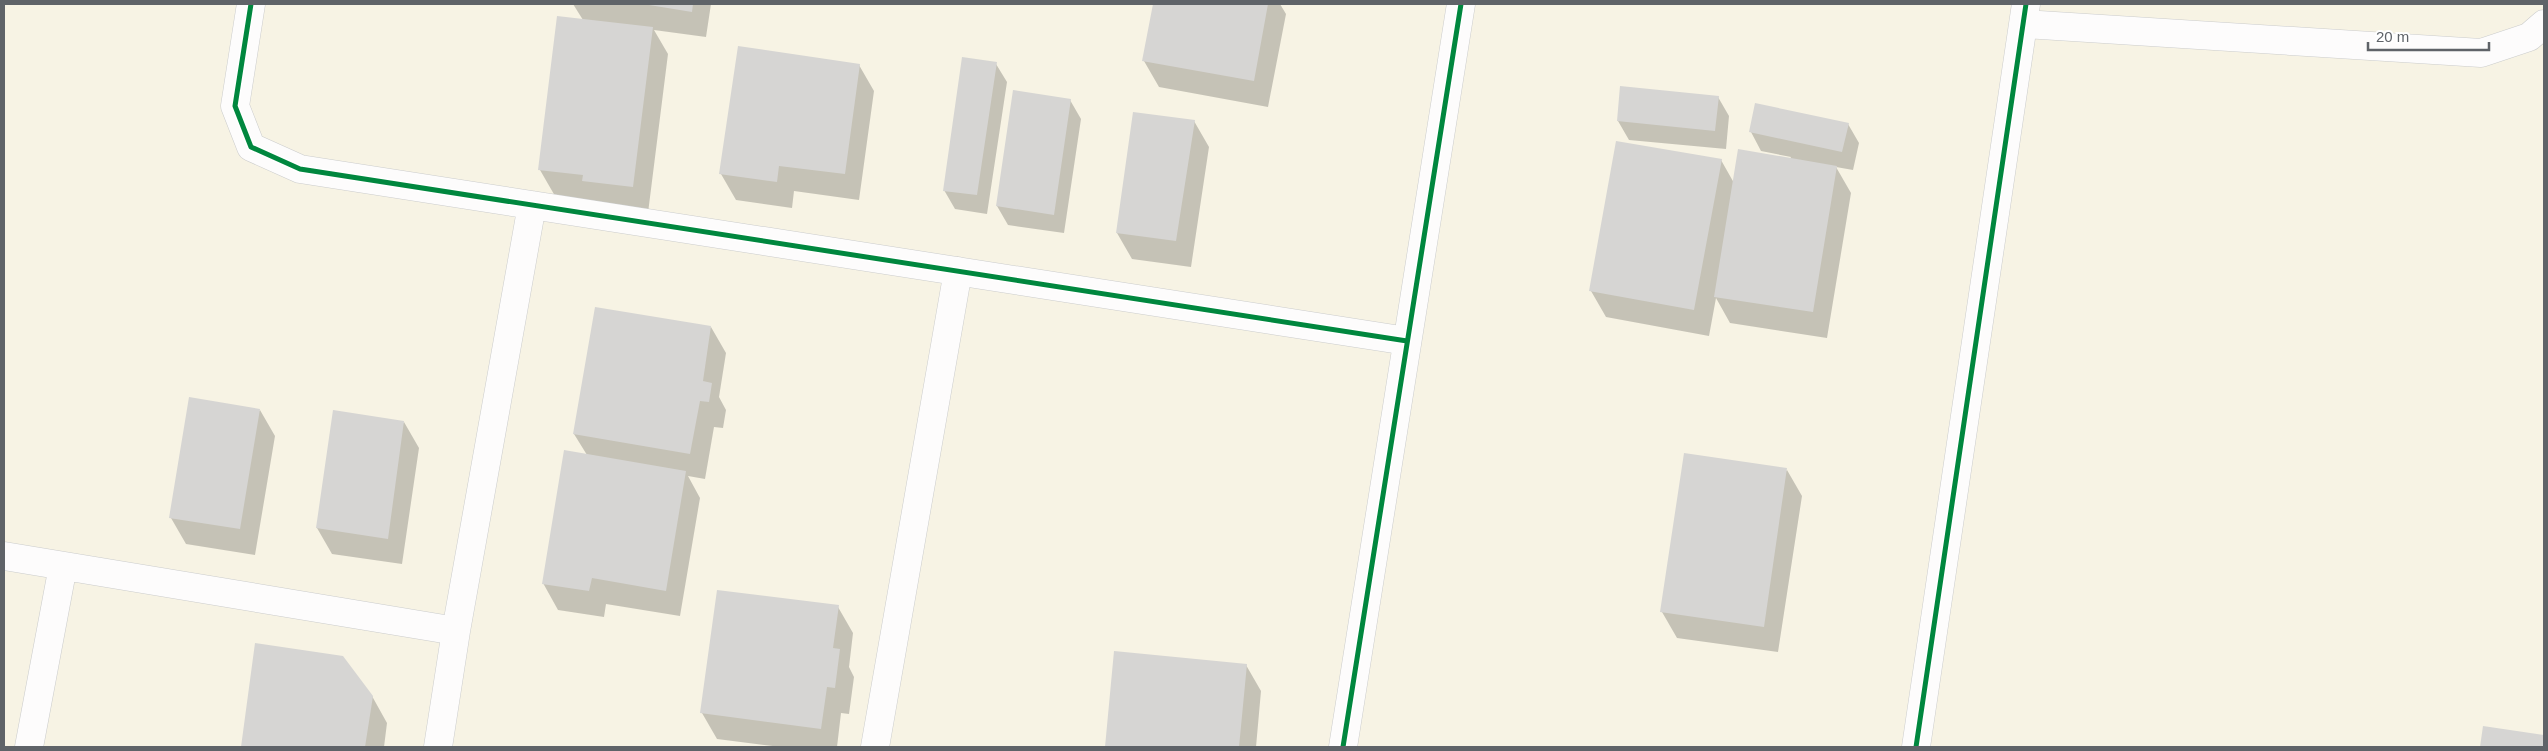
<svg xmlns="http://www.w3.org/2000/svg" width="2548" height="751" viewBox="0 0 2548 751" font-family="Helvetica,sans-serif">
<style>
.commercial{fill:#f7f3e4}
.shadow{fill:#0003}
.building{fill:#d6d5d3}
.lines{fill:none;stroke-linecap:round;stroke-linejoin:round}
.minor-casing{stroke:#cbcccc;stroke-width:29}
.minor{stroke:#fdfcfc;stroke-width:28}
.cycleway-casing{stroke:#fff;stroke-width:8}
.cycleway{stroke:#00873e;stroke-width:5}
</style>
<rect width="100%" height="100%" fill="#efeeea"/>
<path class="commercial" d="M4 4H2544V747H4Z"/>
<path class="shadow" d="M573 4H711L706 37 654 30 668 54 648 213 598 207 595 201 555 196 540 170 583 20Z
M1154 4H1280L1286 14 1268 107 1159 87 1144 61Z
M739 48 859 65 874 91 859 200 794 191 792 208 736 200 721 174Z
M996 64 1007 82 987 214 955 209 944 190Z
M1718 97 1729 116 1726 149 1629 140 1618 121Z
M1070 100 1081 119 1064 233 1008 225 997 206Z
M1194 121 1209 147 1191 267 1132 259 1117 233Z
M1848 124 1859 143 1853 170 1836 167 1851 193 1827 338 1730 323 1716 298 1709 336 1606 317 1591 291 1721 160 1734 183 1790 159 1791 157 1761 151 1751 132Z
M711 327 726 353 719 397 726 410 723 428 714 427 705 479 688 476 700 498 680 616 606 604 604 617 558 610 543 583 587 455 574 434Z
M260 410 275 436 255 555 186 544 171 518Z
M404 422 419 448 402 564 332 554 317 528Z
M1787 470 1802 496 1778 652 1677 638 1662 612Z
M838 607 853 633 849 667 854 677 849 714 841 713 837 747H781L717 739 702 713Z
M256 645 372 696 387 723 384 747H242Z
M1115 653 1246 665 1261 691 1256 747H1106Z
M2484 728 2544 736V747H2481Z"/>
<path class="building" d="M643 4H693L692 12Z
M1153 4H1268L1254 81 1142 61Z
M557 16 653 27 633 187 582 181 583 175 538 170Z
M738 46 860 64 845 174 779 166 777 182 719 174Z
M962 57 997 62 977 195 943 191Z
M1620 86 1719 96 1715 131 1617 121Z
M1013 90 1071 99 1054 215 996 206Z
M1755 103 1849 123 1842 152 1749 132Z
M1133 112 1195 120 1176 241 1116 233Z
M1616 141 1722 159 1694 310 1589 291Z
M1738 149 1837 166 1813 312 1714 297Z
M595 307 711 326 703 381 712 383 709 402 700 401 690 454 573 434Z
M189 397 260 409 240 529 169 518Z
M333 410 404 421 388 539 316 528Z
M564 450 686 471 666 591 592 578 589 591 542 584Z
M1684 453 1787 468 1764 627 1660 612Z
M717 590 839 605 833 648 840 649 835 688 827 687 821 729 700 713Z
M255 643 343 656 373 696 365 747H241Z
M1114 651 1247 664 1239 747H1105Z
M2483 726 2544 735V747H2480Z"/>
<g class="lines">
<g class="minor-casing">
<path id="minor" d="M251 4 235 106 251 147 300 169 1407 341
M2023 24 2481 53 2529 37 2544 24
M4 556 456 631
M29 747 63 566
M438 747 456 631 532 205
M875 747 958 271
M1343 747 1461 4
M1916 747 2026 4"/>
</g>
<use href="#minor" class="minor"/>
<g class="cycleway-casing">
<path id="cycleway" d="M251 4 235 106 251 147 300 169 1407 341
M1343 747 1461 4
M1916 747 2026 4"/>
</g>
<use href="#cycleway" class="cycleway"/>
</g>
<rect width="2548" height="751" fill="none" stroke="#5f6368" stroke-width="10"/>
<path d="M2368 42v8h121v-8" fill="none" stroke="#5f6368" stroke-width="2.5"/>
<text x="2376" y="42" font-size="15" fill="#5f6368" stroke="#ffffff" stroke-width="4" paint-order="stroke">20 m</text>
</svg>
